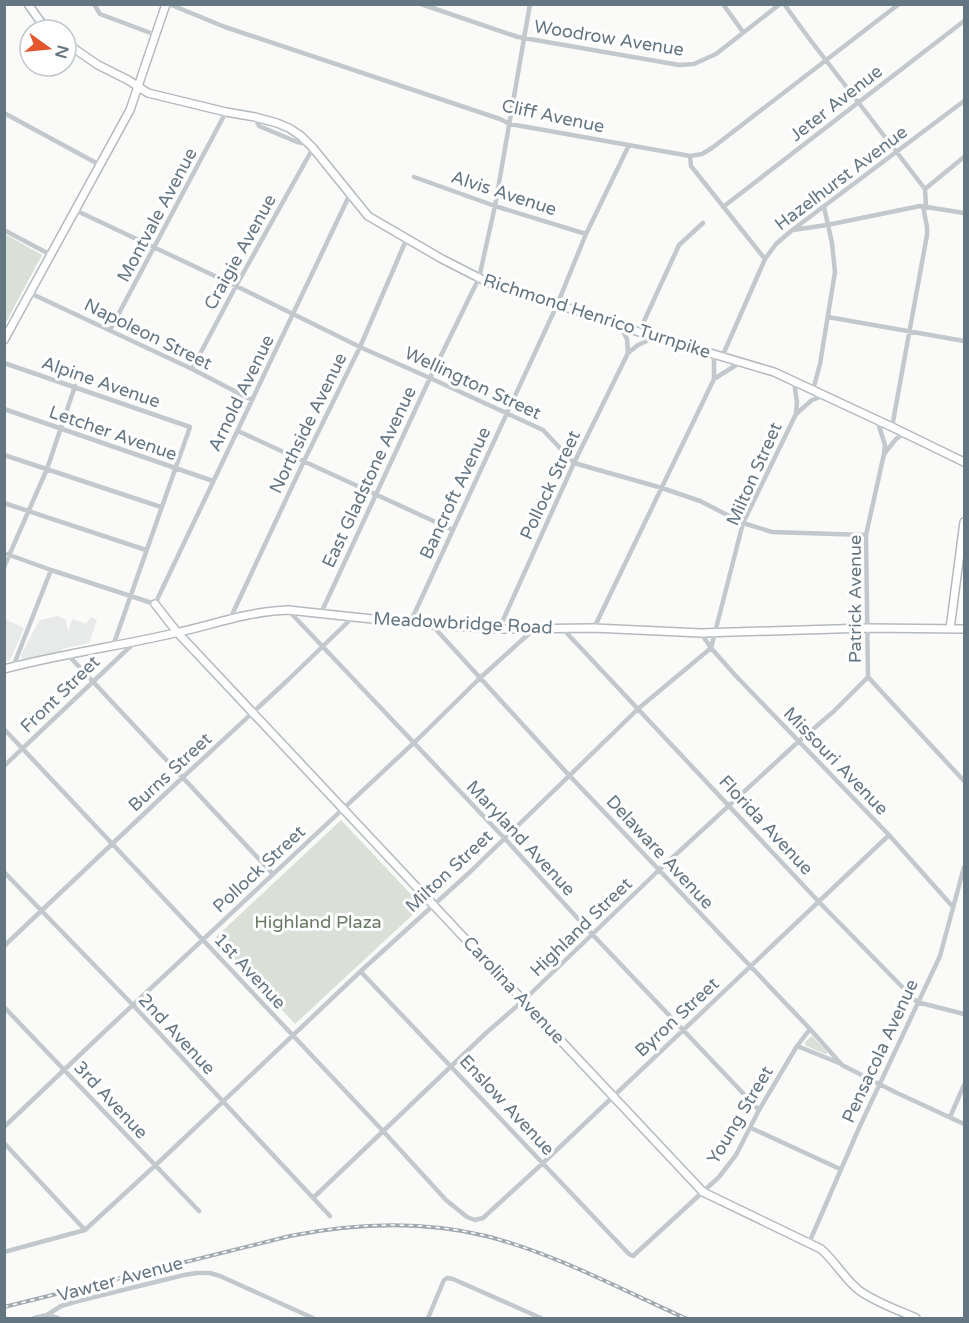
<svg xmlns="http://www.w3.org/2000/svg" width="969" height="1323" viewBox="0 0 969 1323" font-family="'Varela Round',sans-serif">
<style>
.built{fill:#e8e9e9}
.green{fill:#dadfd7}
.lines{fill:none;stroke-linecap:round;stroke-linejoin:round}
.secondary-casing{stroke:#b3babf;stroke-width:10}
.street{stroke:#c3c8cc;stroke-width:4.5}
.secondary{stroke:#fff;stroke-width:7}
.rail-casing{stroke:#a2aab0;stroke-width:4}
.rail{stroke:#fff;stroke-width:1.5;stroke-dasharray:4.5;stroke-linecap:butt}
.labels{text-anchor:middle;stroke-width:6;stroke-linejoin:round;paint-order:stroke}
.street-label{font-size:18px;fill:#657683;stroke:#fff}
.park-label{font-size:18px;fill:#687a64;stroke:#fff}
</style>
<rect width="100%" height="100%" fill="#fafaf8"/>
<path class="built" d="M58 616 66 620 68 631 72 619 86 624 91 617 97 620 89 643 62 649 60 652 23 660 21 656 28 641 40 620Z
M5 619 24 628 10 660 5 662Z"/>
<path class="green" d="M5 234 42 255 5 324Z
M341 820 421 905V907L295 1024 216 939V937L340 821Z
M812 1036 827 1052V1053L825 1054 806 1046 805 1042Z"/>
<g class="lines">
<g class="secondary-casing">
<path id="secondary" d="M28 4 40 21 50 30
M66 43 98 65 128 80 148 93 226 112 255 117 277 123 289 128 301 136 313 148 368 216 442 259 491 284 597 317 639 332 774 372 892 427 964 462
M4 340 130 110 166 4
M155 604 177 632 703 1192 821 1249C836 1262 845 1280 860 1291 877 1303 898 1310 916 1318
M950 629 964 522
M4 669C61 654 119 646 175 633 212 625 250 611 288 610L410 623 499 629 594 628 701 633 868 628 964 629"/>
</g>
<path class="street" d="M94 4 100 14 156 35
M169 4 225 27 500 119 510 124 690 156 702 154 712 148 899 4
M421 4 518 37 679 65 694 64 716 54 780 4
M723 4 743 32
M784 4 808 37 925 189 926 206
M4 113 100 165
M255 117 259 126 297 142 302 143 306 141
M690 156 691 166 765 259
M414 177 495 206 586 234
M925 189 964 157
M723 207 964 21
M75 210 236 286 360 347 430 378 543 430 574 463 662 488 700 501 743 523 772 532 866 535
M4 230 51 255
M793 230 827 225 920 206 964 213
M30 293 192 369 252 400
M828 317 964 341
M621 327 627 339 628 353
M110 330 226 112
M639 332 679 245 703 223
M722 357 765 259 776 244 791 231 964 101
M4 363 190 427 113 646
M192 369 236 286 313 148
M714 379 741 362
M794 382 797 402 796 414
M813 390 820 364 835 272 832 243 824 207
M4 409 213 481
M877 420 885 445 884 454 866 535 868 677 964 781
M892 427 927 235V227L923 206
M238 431 453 530
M884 454 896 439 905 433
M4 455 161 507
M4 503 146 550
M4 553 51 570 155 604 350 194
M4 567 47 469 75 386
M288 610 507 841 592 934 759 1110
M321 613 430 378 479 278 495 206 530 4
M230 619 304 461 360 347 407 238
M410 623 557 305 586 234 629 145
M431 624 567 773 810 1029 842 1065 895 1092 964 1124
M562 628 819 902 917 1002 964 1014
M594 628 714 379V354
M499 629 574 463 628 353 638 345 655 337
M701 633 711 648 735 675 889 835 953 907
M69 656 273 874
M13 667 51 570
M4 729 383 1131 446 1200 467 1217 475 1220 483 1218 543 1163 889 835
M4 766 135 642
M4 872 133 1005 330 1216
M4 946 182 778 289 679 353 617
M361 972 629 1254 633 1256 719 1177 736 1155 759 1110 797 1046 810 1029
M4 1007 199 1211
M797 1046 839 1063
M950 1117 964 1085
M4 1127 105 1031 419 738 480 678 533 630
M751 1128 840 1169
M4 1143 85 1230
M313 1198 486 1033 524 1000 659 870 798 742 833 712 868 677
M809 1243 859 1128 940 956 964 867
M4 1252 85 1230 159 1162 362 970 470 872 639 708 711 648 743 523 796 414 812 400 823 396
M47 1315 58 1318
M34 1318 47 1315 61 1306 78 1301 184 1275 197 1273H210L220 1276 313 1318
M428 1318 444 1280 447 1278 453 1279 541 1318"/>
<use href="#secondary" class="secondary"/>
<g class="rail-casing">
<path id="rail" d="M4 1307 290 1236C355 1223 421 1220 486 1236 556 1254 620 1289 685 1318"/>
</g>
<use href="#rail" class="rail"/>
</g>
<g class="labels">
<g class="street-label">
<text transform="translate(609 38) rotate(9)" y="6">Woodrow Avenue</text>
<text transform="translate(836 103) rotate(-38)" y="6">Jeter Avenue</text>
<text transform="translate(553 116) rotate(12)" y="6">Cliff Avenue</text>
<text transform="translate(841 178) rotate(-37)" y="6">Hazelhurst Avenue</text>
<text transform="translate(504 193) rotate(18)" y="6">Alvis Avenue</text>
<text transform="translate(157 215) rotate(-62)" y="6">Montvale Avenue</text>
<text transform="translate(240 252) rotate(-61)" y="6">Craigie Avenue</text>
<text transform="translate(597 316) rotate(18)" y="6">Richmond Henrico Turnpike</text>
<text transform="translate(148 334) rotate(26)" y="6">Napoleon Street</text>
<text transform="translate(101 382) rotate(19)" y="6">Alpine Avenue</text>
<text transform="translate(473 383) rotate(25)" y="6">Wellington Street</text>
<text transform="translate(241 393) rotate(-64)" y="6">Arnold Avenue</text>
<text transform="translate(308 423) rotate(-64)" y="6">Northside Avenue</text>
<text transform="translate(113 433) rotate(19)" y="6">Letcher Avenue</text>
<text transform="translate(754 474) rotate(-66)" y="6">Milton Street</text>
<text transform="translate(369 477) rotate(-65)" y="6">East Gladstone Avenue</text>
<text transform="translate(550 485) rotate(-65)" y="6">Pollock Street</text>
<text transform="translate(455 493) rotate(-65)" y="6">Bancroft Avenue</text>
<text transform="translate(855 599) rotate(-90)" y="6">Patrick Avenue</text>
<text transform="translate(463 623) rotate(3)" y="6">Meadowbridge Road</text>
<text transform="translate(60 694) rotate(-44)" y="6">Front Street</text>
<text transform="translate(836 761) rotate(46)" y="6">Missouri Avenue</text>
<text transform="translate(170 772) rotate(-43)" y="6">Burns Street</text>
<text transform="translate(766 825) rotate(47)" y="6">Florida Avenue</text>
<text transform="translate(521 838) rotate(47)" y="6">Maryland Avenue</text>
<text transform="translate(660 852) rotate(47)" y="6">Delaware Avenue</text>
<text transform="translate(259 869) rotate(-43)" y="6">Pollock Street</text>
<text transform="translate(449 871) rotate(-43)" y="6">Milton Street</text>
<text transform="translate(581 927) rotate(-44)" y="6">Highland Street</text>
<text transform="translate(250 971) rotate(47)" y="6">1st Avenue</text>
<text transform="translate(514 990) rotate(47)" y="6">Carolina Avenue</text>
<text transform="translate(677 1017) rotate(-43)" y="6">Byron Street</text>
<text transform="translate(177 1034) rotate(47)" y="6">2nd Avenue</text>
<text transform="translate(880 1051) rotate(-65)" y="6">Pensacola Avenue</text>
<text transform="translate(111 1100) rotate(47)" y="6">3rd Avenue</text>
<text transform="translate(507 1105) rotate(47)" y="6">Enslow Avenue</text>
<text transform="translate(740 1115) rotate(-59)" y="6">Young Street</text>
<text transform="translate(120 1279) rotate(-15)" y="6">Vawter Avenue</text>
</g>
<g class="park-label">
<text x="318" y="928">Highland Plaza</text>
</g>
</g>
<rect width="969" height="1323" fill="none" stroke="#657683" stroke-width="12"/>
<g transform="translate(48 48) rotate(105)"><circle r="28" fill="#ffffff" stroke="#c1c8cd" stroke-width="1.5"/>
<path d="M0-4.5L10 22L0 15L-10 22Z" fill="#e4572e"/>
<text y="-9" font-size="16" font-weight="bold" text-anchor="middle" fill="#657683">N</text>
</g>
</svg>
